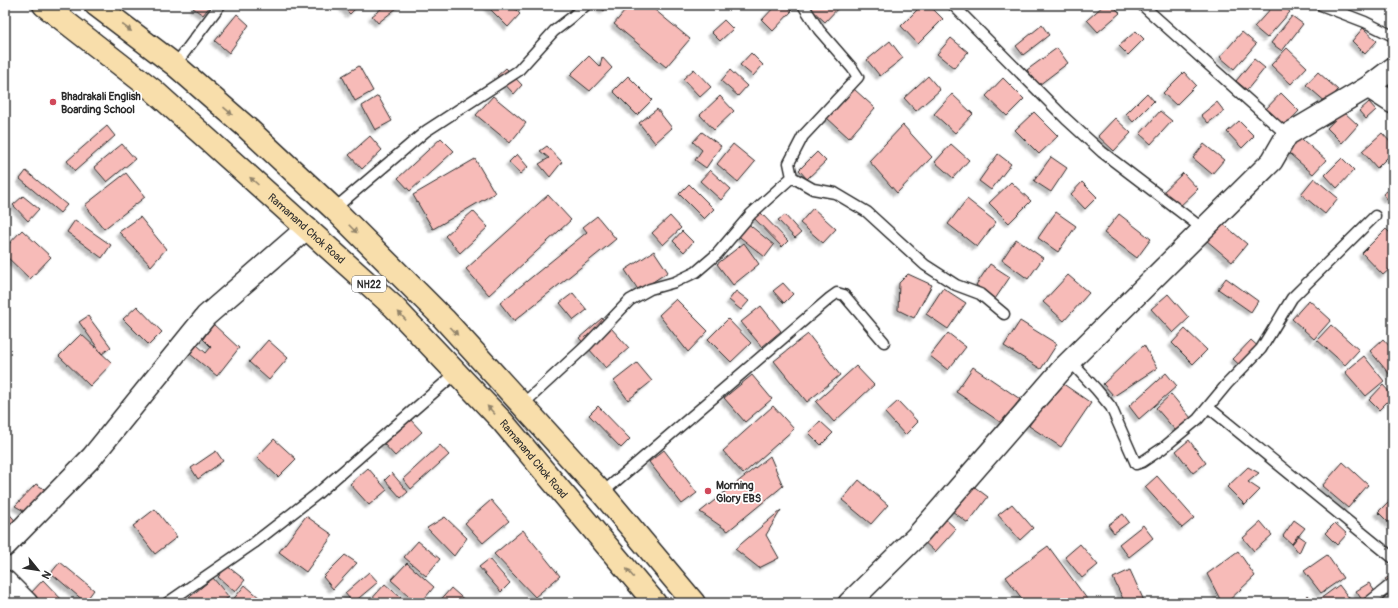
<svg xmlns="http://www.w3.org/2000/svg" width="1398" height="608" viewBox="0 0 1398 608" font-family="Pangolin,sans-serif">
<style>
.building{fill:#f7bbb8;stroke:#2b2b2b;filter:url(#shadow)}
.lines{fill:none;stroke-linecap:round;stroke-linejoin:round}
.service-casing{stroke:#2b2b2b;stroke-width:13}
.minor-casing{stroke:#2b2b2b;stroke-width:24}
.trunk-casing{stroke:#2b2b2b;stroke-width:25}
.service{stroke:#fff;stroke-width:10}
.minor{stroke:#fff;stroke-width:21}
.trunk{stroke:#f8deab;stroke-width:22}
.oneway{fill:#92846b}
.poi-dot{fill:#d1495b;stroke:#fff;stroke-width:1.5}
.labels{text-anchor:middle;stroke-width:3.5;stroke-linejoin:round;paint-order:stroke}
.shield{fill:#fff;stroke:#6b6b6b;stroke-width:1}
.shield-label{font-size:10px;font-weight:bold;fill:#2b2b2b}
.poi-label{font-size:11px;font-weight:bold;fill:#2b2b2b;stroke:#fff;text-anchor:start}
.street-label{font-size:11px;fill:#2b2b2b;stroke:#fff}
</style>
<defs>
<filter id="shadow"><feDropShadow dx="-3.5" dy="3.5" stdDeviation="1" flood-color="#0004"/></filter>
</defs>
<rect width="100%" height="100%" fill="#fff"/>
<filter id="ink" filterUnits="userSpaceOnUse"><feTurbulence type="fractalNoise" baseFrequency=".025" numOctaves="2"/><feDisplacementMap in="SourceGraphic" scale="8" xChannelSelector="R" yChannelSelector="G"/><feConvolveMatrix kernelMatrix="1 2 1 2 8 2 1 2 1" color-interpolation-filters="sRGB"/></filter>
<g filter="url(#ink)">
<path class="building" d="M195 5H211L203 15 193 8Z
M344 5H359L350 14 343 7Z
M386 5H395L397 8 378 23 372 16Z
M487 5H511L520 14 508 27 487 6Z
M596 5H609L604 11Z
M630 5H649L690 39 666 67 614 24Z
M776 5H786L792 11 773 31 762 20Z
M815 5H841L825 22 811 9Z
M922 5H929L943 19 918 44 901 26Z
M1104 5H1112L1120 13 1098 32 1087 20Z
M1274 5H1282L1290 12 1267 38 1254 27Z
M237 14 249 25 229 53 215 41Z
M1292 16 1303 24 1282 51 1271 43Z
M724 20 733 29 720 41 711 32Z
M1042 25 1049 35 1023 55 1016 46Z
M1363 28 1377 41 1365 54 1352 41Z
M1136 31 1144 39 1128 55 1119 46Z
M1242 32 1256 44 1234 69 1220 57Z
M951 38 968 52 954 68 937 54Z
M890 41 903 58 880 76 867 60Z
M1057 48 1068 63 1039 85 1027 70Z
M1287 48 1307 67 1291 84 1271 65Z
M751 53 763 65 753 76 740 65Z
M589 56 600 67 602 57 612 68 590 91 570 75Z
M1254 59 1265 68 1247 90 1236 81Z
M359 66 373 91 355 101 342 76Z
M506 68 522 85 514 94 497 76Z
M694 69 711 87 700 97 683 79Z
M730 70 747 86 738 96 721 81Z
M1184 72 1196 85 1176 105 1163 93Z
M1318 72 1338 90 1327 103 1306 85Z
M628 76 652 100 637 115 613 91Z
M928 76 940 90 916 111 904 98Z
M1003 78 1024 99 1007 116 986 96Z
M854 89 875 108 849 138 827 118Z
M1147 93 1154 101 1133 122 1126 114Z
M1281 93 1299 111 1283 128 1265 110Z
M952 94 973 114 955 133 934 114Z
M378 96 392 121 375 130 362 106Z
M493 96 526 123 510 143 476 115Z
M720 96 734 111 714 130 700 115Z
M1217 102 1224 111 1208 123 1201 115Z
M1369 102 1376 110 1366 119 1359 111Z
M657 109 672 128 655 143 639 123Z
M1160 111 1172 121 1151 144 1140 134Z
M1343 111 1358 125 1342 143 1327 128Z
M1034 112 1058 136 1039 154 1015 130Z
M1115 118 1131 133 1114 151 1098 136Z
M1239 121 1254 136 1242 148 1227 132Z
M903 125 932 157 897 193 869 161Z
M107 126 115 136 75 171 67 161Z
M702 132 721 146 706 168 695 160 702 150 693 142Z
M1382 133 1393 145V152L1377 168 1362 151Z
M1296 134 1326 160 1313 174 1283 148Z
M370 136 382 150 362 169 349 155Z
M441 138 454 151 410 191 398 178Z
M122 144 135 159 107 182 94 167Z
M733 144 755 162 738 182 717 164Z
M951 144 969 160 953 178 935 162Z
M1204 144 1224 160 1212 174 1193 158Z
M547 146 562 162 550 177 539 164 549 158 540 151Z
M817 152 826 161 807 179 799 170Z
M517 154 528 167 520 174 509 162Z
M998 154 1011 164 991 190 979 181Z
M1051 157 1067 168 1051 192 1034 181Z
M1342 158 1354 170 1337 188 1325 175Z
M475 159 495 193 433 229 413 195Z
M710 170 731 189 721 200 700 181Z
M26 171 67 205 60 213 20 179Z
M126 173 145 197 104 229 85 205Z
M1183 173 1198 189 1176 210 1161 194Z
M1314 178 1338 198 1325 214 1301 194Z
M1011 182 1031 201 1009 223 989 203Z
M1082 182 1097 197 1085 209 1071 194Z
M689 184 714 209 704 219 679 194Z
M1393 187V196L1388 200 1383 194Z
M548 195 571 220 489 295 466 269Z
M23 196 39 209 28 221 13 205Z
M967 199 996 222 977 247 948 224Z
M813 208 836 229 823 243 800 223Z
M473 211 488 227 460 253 445 236Z
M759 211 788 241 782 247 753 217Z
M1056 212 1076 226 1058 252 1038 238Z
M1119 214 1151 239 1137 258 1104 233Z
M785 215 801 233 795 238 778 220Z
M597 216 616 239 514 321 500 303 587 232 583 227Z
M670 216 681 228 663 245 652 233Z
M140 217 166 249 151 266 119 232Z
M75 220 111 245 102 258 67 232Z
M746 222 774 245 765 257 736 234Z
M1221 222 1247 244 1232 262 1206 240Z
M1386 229 1393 236V266L1383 275 1362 253Z
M22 230 51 257 30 279 5 255V248Z
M682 231 693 242 684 252 673 241Z
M1016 239 1043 258 1028 279 1002 260Z
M744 243 759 264 733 285 717 264Z
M654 251 668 272 639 291 625 270Z
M990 264 1010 277 995 299 976 285Z
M908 274 932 285 914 318 898 310 899 283Z
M1068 275 1089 293 1064 321 1043 302Z
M1226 278 1258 301 1251 312 1218 289Z
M783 283 793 294 784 303 773 291Z
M943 288 966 303 948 329 926 314Z
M736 291 749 301 741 310 729 300Z
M573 293 587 310 574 320 560 303Z
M1168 294 1189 318 1173 333 1151 309Z
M676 299 708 331 688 352 659 315Z
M1309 300 1331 320 1314 339 1292 319Z
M137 306 162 332 149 345 123 319Z
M761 306 781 331 762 347 741 322Z
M88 316 111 347 102 354 79 322Z
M602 318 629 348 606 368 579 338Z
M728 319 751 343 731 362 708 339Z
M1020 321 1057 344 1041 369 1004 346Z
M213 324 239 348 217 376 190 354 197 345 206 353 211 347 203 339Z
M1331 325 1359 350 1345 365 1317 340Z
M1185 329 1207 350 1193 364 1172 343Z
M948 333 966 347 948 370 930 356Z
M81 334 112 363 90 386 59 356Z
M808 334 840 375 807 402 774 361Z
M1383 339 1393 350V374L1391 376 1370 351Z
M268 340 288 358 269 380 249 362Z
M1251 340 1264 352 1246 371 1233 359Z
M1144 345 1157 368 1114 396 1103 384Z
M1364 356 1384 381 1366 396 1345 372Z
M637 363 652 381 628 400 614 381Z
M856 366 874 385 834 422 816 402Z
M973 367 1020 399 1003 424 956 392Z
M1166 373 1177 386 1139 419 1129 406Z
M752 375 772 399 745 422 724 398Z
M1059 381 1091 403 1061 447 1029 426Z
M1383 385 1393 396 1379 410 1369 400Z
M1171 394 1191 418 1176 431 1156 408Z
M898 401 918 422 905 435 885 413Z
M598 406 630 439 621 448 589 415Z
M773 406 794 429 743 474 723 451Z
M410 419 422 432 395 456 383 443Z
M820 421 833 433 821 445 809 433Z
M274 439 296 459 278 477 257 457Z
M1189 440 1206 463 1193 473 1176 451Z
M440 445 449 455 411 489 403 479Z
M664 450 697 493 682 504 649 462Z
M216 451 223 461 198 479 191 468Z
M770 456 783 486 728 531 700 512Z
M1343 462 1368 485 1348 508 1322 486Z
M1248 467 1259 473 1248 482 1260 490 1245 505 1227 487Z
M368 468 387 490 369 505 350 484Z
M392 473 408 492 401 498 385 480Z
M1157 476 1194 518 1182 528 1145 487Z
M859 480 888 505 871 524 842 500Z
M968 482 988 497 968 523 948 508Z
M36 484 46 490 31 515 15 506Z
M1392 498 1393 499V527L1378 512Z
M491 500 509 521 483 543 465 523Z
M1012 504 1033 528 1020 540 998 515Z
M5 509 19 525 5 538Z
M155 509 177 537 155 554 133 526Z
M781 510 766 535 779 558 759 568 735 549Z
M1123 514 1129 522 1114 533 1108 525Z
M941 515 956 529 935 552 919 537Z
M306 516 333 535 306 572 279 552Z
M445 517 467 538 454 556 427 528Z
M1294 520 1305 528 1292 544 1283 536Z
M1261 522 1272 535 1254 551 1243 538Z
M1335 523 1347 534 1337 545 1325 533Z
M1143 525 1153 538 1129 557 1119 544Z
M523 530 560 576 535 597 494 554Z
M1298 535 1305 540 1299 553 1292 544Z
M418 541 440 559 426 576 404 557Z
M1080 544 1098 565 1082 578 1065 557Z
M1048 546 1090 603H1025L1006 577Z
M1238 551 1255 576 1226 603H1222L1207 574Z
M345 555 357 563 333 589 323 577Z
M1327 555 1343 578 1321 593 1304 571Z
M489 559 510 583 501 592 479 567Z
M60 562 94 590 85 602 51 573Z
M407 563 434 587 421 603H417L391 580Z
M227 566 245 580 235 592 218 577Z
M1130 570 1145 603H1125L1113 578Z
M369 572 378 582 353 603 345 593Z
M1393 574V590L1385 579Z
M213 578 229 597 221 603H189L186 600Z
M43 580 65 603H38L30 594Z
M1369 583 1383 603H1364L1356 591Z
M385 584 407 603H370L369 602Z
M245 585 261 599 258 603H235L232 601Z
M1339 585 1352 602 1323 603 1320 599Z
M451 588 468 603H438Z
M5 590 17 603H5Z
M1308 595 1316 603H1299Z"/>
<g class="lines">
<g class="service-casing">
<path id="service" d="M953 5 1066 119 1102 152 1203 229
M1142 5 1287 135
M1321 5 1365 22 1393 36
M175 65 220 5
M792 177 813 189 835 193 867 212 925 265 956 285 980 294 1004 314
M334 209 426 131 518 71 554 31 571 18 586 5
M1070 361 1096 389 1111 407 1136 464 1142 462 1163 448 1198 419 1227 384 1261 349 1292 298 1375 216
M522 405 587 345 630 300 650 289 675 282 696 272 717 254 751 214 792 177 789 163 803 136 858 77 852 68 819 30 803 5
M1208 407 1393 558
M602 493 830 298 837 293 844 295 884 342
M167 603 254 543 317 494 456 373
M1368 603 1393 583"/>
</g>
<g class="minor-casing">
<path id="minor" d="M1368 87 1393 103
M5 546 92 457 206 316 307 228
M5 581 27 603
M849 603 917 536 1064 367 1272 161 1287 135 1368 87 1393 68"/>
</g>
<g class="trunk-casing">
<g id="trunk">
<path id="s1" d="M44 5 153 90 393 306 502 421 655 603"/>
<path d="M96 5 175 65 245 126 334 209 444 319 602 493 694 603"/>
</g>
</g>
<use href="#service" class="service"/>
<use href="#minor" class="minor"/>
<use href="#trunk" class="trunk"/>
</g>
<defs><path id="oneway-solid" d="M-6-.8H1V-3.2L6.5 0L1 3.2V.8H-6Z"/></defs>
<g class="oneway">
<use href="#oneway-solid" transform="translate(127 28) rotate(37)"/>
<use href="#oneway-solid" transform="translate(228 111) rotate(41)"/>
<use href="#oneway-solid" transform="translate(254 181) rotate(-138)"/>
<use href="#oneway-solid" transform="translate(353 229) rotate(45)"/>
<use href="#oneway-solid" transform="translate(402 316) rotate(-133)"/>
<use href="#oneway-solid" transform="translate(454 331) rotate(48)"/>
<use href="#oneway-solid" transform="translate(491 410) rotate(-133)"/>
<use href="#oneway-solid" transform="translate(630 573) rotate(-130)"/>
</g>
</g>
<g class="poi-dot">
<circle cx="53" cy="102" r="4"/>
<circle cx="708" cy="491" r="4"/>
</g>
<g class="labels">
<rect class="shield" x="352" y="276" width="34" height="16" rx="3"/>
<g class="shield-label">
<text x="369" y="288">NH22</text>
</g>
<g class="poi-label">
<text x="61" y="100">Bhadrakali English<tspan x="61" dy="13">Boarding School</tspan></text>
<text x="716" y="489">Morning<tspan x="716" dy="13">Glory EBS</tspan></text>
</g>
<g class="street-label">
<text dy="4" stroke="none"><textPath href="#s1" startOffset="345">Ramanand Chok Road</textPath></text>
<text dy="4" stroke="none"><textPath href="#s1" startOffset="669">Ramanand Chok Road</textPath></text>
</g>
</g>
<rect width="1398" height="608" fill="none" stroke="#fff" stroke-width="20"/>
<rect x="10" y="10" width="1378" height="588" fill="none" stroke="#2b2b2b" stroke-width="1.5" filter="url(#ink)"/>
<g transform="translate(38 570) rotate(120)" stroke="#ffffff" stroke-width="3" paint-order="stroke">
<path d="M0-3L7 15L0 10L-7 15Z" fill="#2b2b2b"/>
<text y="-6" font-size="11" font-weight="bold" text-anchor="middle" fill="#2b2b2b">N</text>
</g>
</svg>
